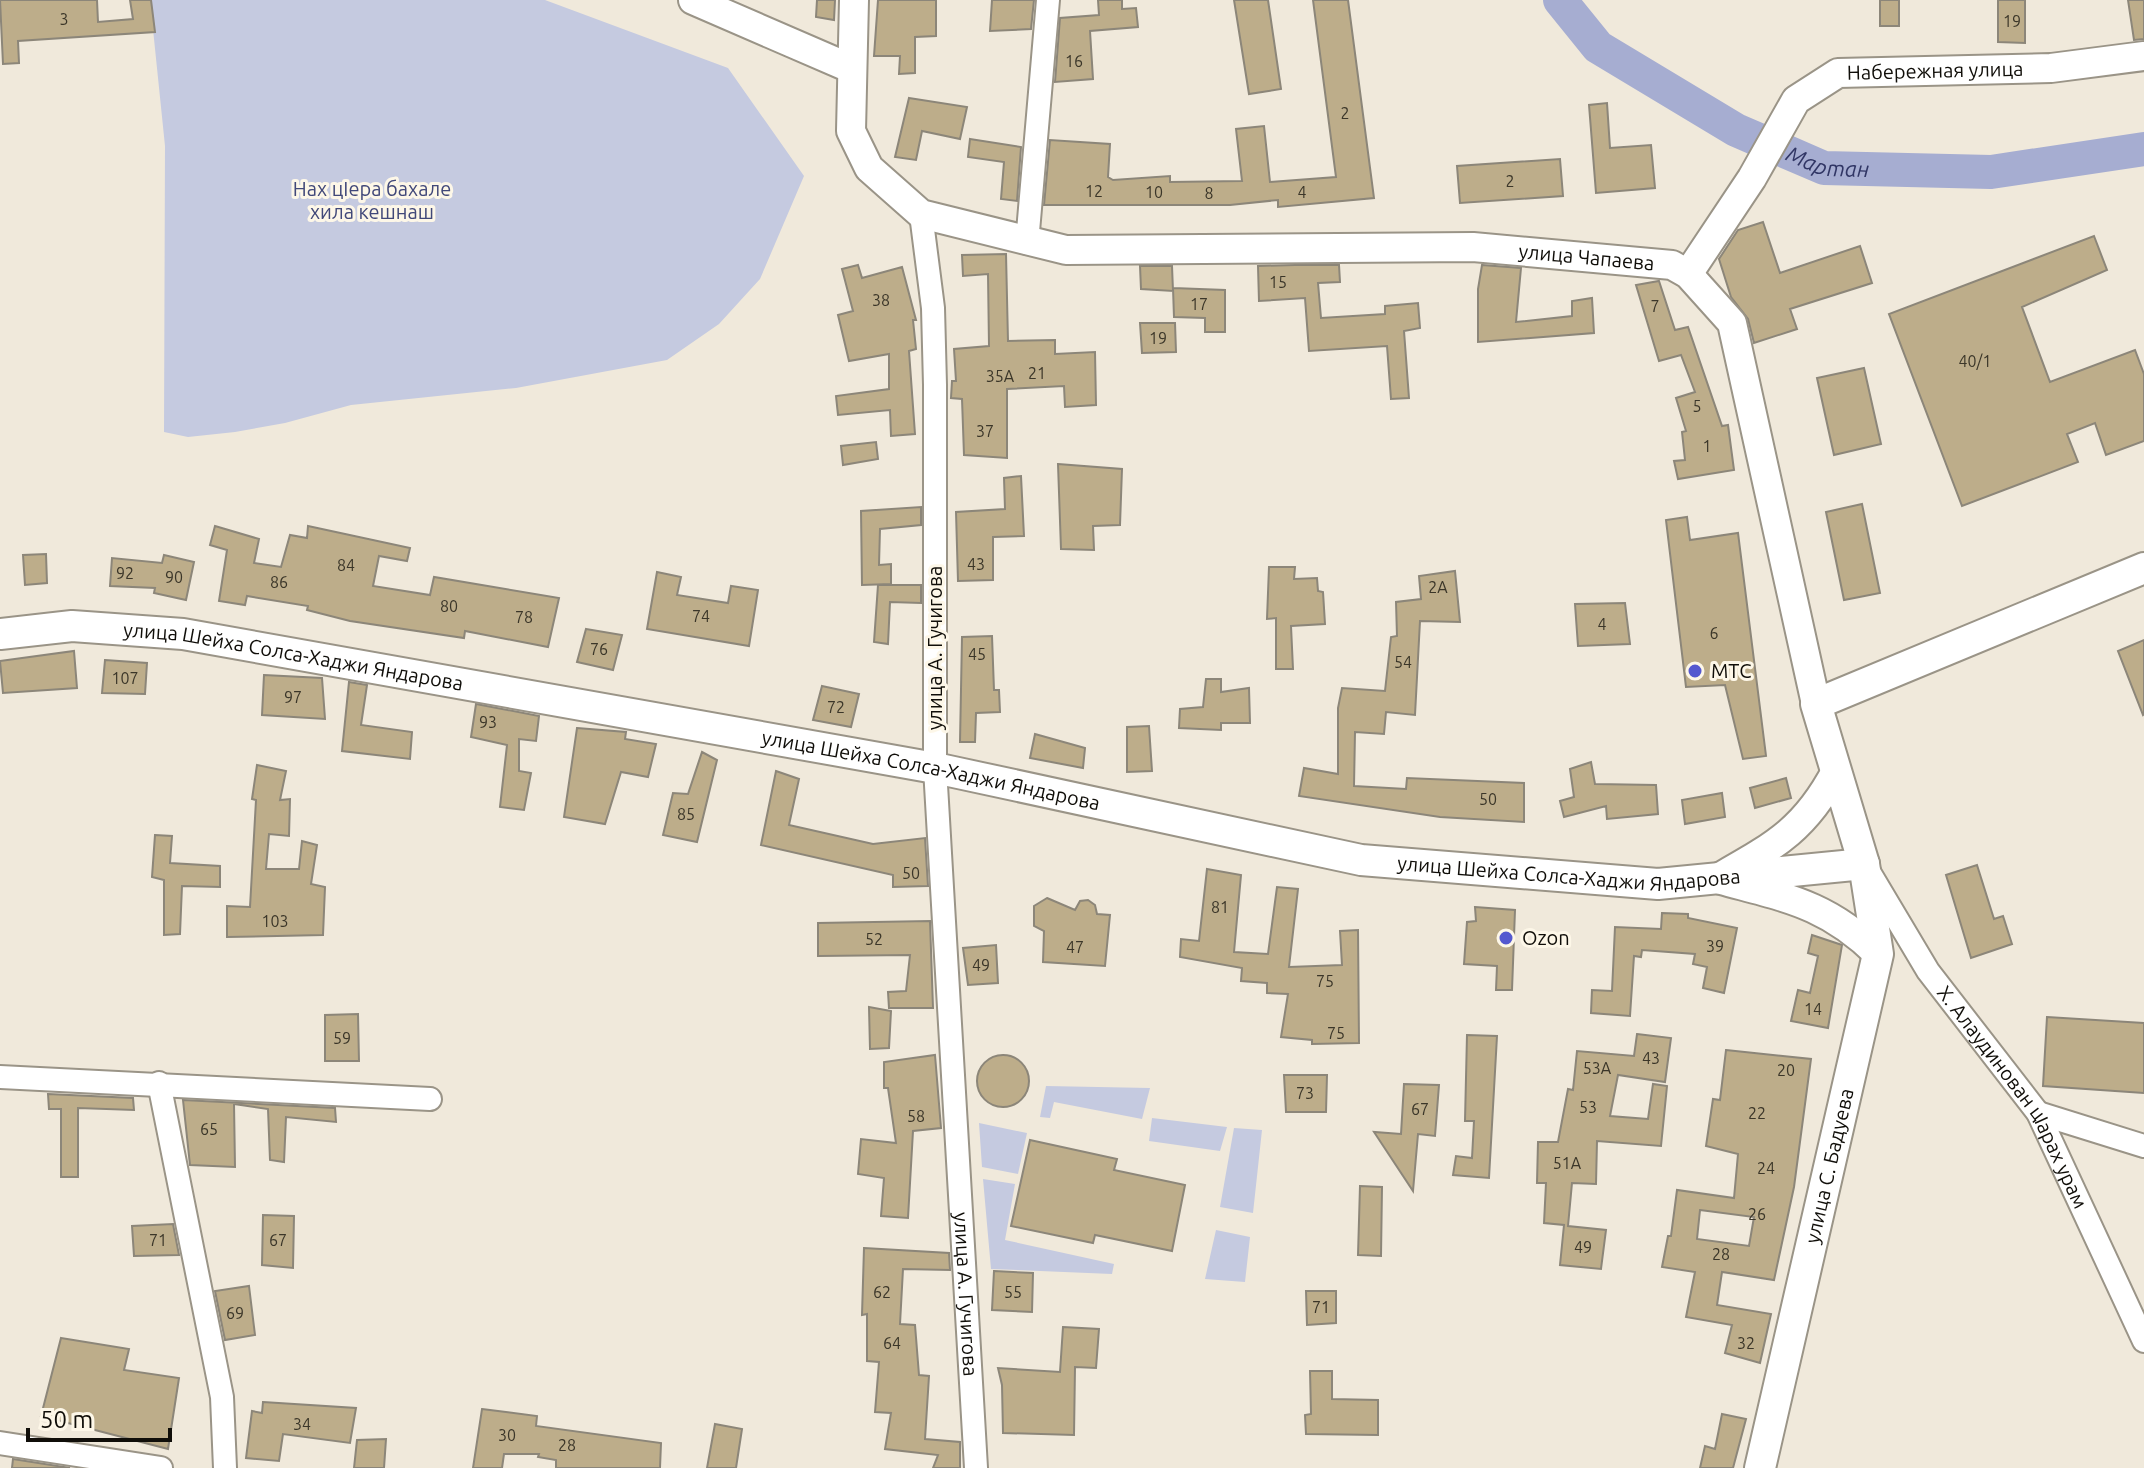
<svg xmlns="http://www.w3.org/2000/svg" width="2144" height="1468" viewBox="0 0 2144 1468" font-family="Ubuntu,sans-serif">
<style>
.green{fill:#c5cae0}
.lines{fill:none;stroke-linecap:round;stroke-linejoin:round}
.river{stroke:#a6add1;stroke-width:34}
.building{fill:#bdad8a;stroke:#8c8679;stroke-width:2;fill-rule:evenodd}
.minor-casing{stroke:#9a9487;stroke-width:26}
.tertiary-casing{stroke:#9a9487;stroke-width:32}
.secondary-casing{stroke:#9a9487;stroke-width:34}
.minor{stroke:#fff;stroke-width:22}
.tertiary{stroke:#fff;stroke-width:28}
.secondary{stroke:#fff;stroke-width:30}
.poi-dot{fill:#5458cf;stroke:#fdf7e8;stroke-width:3}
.labels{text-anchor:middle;stroke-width:6;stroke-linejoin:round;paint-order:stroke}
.number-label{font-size:16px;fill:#3b3629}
.street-label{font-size:20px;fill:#100e09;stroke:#fdf7e8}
.park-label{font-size:20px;fill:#414879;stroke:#fdf7e8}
.poi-label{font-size:20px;fill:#100e09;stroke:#fdf7e8;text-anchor:start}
.water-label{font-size:22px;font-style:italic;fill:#313665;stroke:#fdf7e8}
</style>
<rect width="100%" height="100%" fill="#f0e9db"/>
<path class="green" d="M150 0H545L728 68 804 176 760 279 719 324 667 360 516 388 351 405 285 423 235 432 188 437 164 432 165 146Z
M1046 1086 1150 1088 1142 1119 1054 1102 1050 1118 1040 1117Z
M1152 1118 1227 1127 1220 1151 1149 1141Z
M979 1123 1027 1133 1018 1174 982 1167Z
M1234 1128 1262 1130 1253 1213 1220 1207Z
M983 1179 1015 1184 1005 1240 1114 1264 1112 1274 991 1269Z
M1216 1230 1250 1237 1245 1282 1205 1279Z"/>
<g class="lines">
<path class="river" id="s1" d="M1560 0 1598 47 1736 130 1824 168 1991 172 2144 149"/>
</g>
<path class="building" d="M0 0H97L98 22 133 19 130 0H151L155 32 18 41 19 63 3 64Z
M817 0H835L834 20 816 17Z
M878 0H936V36L915 37V73L899 74 900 56H874Z
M992 0H1034L1031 29 990 31Z
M1098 0H1122V9L1136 8 1138 27 1090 31 1093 79 1055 82 1060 18 1099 15Z
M1234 0H1268L1281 89 1249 94Z
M1313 0H1348L1374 198 1278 207V200L1230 205H1044L1050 140 1110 144 1108 177 1113 180 1170 176V182L1242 181 1236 129 1264 126 1270 182 1336 177Z
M1880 0H1899V26H1880Z
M1998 0H2025V43L1998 42Z
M2128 0H2144V39L2134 40Z
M909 98 967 107 960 139 922 131 916 160 895 157Z
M1607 103 1610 148 1651 145 1655 188 1596 193 1589 105Z
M970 139 1021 147 1017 201 1001 199 1004 162 968 157Z
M1560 159 1563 196 1460 203 1457 166Z
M1763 222 1780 273 1860 246 1872 283 1790 309 1797 329 1754 343 1748 319 1731 297 1719 259 1738 230Z
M2094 236 2107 270 2022 307 2050 382 2135 350 2144 374V441L2106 455 2095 423 2067 434 2078 462 1962 506 1889 314Z
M1006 254 1008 341 1055 340V354L1095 352 1096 405 1065 407 1064 386 1007 389V458L964 455 962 399 951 398 952 381H956L954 349 989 346 988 274 963 276 962 255Z
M858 265 862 278 902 267 916 320H913L916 349 909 351 915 434 891 436 890 410 838 415 836 396 889 389V354L849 361 838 315 853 311 842 269Z
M1295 265H1339L1340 282 1318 283 1321 318 1385 314V306L1418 303 1420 328 1404 331 1409 398 1391 399 1387 346 1309 351 1305 298 1259 301 1258 266Z
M1482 265 1521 268 1516 322 1572 316V301L1592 298 1594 333 1478 342V289Z
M1140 266H1172L1173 291 1141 289Z
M1659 281 1675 330 1688 327 1722 426 1728 425 1734 470 1678 479 1674 461 1685 460 1682 432 1686 431 1676 398 1695 392 1681 355 1659 361 1636 285Z
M1173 288 1225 290V332H1205V318L1174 317Z
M1140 323H1175L1176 352 1142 353Z
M1864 368 1881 444 1834 455 1817 378Z
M876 442 878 459 843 465 841 446Z
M1058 464 1122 469 1120 525 1093 526 1094 550 1061 549Z
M1021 476 1024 536 993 537V580L958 581 956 512 1005 509 1004 478Z
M1862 504 1880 593 1844 600 1826 512Z
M921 507V525L880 529 879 565 891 564V584L862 585 861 511Z
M1687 517 1690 540 1738 533 1766 756 1743 759 1725 685 1686 687 1666 520Z
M215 526 259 539 254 563 281 567 290 535 307 538 308 526 410 548 407 561 379 556 373 586 430 595 434 577 559 598 548 647 465 631 464 638 350 621 307 610 308 606 247 596 245 605 219 601 227 550 210 545Z
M46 554 47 583 25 585 23 555Z
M164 555 194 562 186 600 154 593 155 588 110 586 112 558 162 563Z
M1269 567H1295L1294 579 1317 578 1318 591 1323 592 1325 624 1291 626 1293 669H1276V618L1267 619Z
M1455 571 1460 622 1420 621 1415 715 1386 712 1384 734 1355 732 1354 786 1406 789 1407 778 1524 783V822L1440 817 1299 796 1304 768 1338 774V708L1342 688 1385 691 1391 637 1397 636 1396 602 1421 599 1419 576Z
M657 572 681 577 677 595 728 603 731 586 758 590 749 646 647 629Z
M878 585H921V603L890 602 888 644 874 642Z
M1625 603 1630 644 1578 646 1575 604Z
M586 629 622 635 613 670 577 662Z
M992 636 994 690H999L1000 712 976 713 975 742H960L962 637Z
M2144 640V714L2143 715 2118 651Z
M74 651 77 688 3 693 0 661Z
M105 660 147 663 145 694 102 693Z
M264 675 322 678 325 719 262 715Z
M1206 679H1221V692L1249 688 1250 723H1221V730L1179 728 1180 709 1203 707Z
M349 682 367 685 361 725 412 732 410 759 342 751Z
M822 686 859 694 851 727 813 720Z
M476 704 539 716 536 741 519 739V771L531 773 524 810 500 807 507 745 471 737Z
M1149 726 1152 771 1127 772V727Z
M577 728 626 732 625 739 656 744 648 777 621 772 605 824 564 817Z
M1035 734 1085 748 1083 768 1030 758Z
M702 752 717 760 697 842 663 835 673 793 688 794Z
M1591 762 1595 784 1656 785 1658 814 1607 819 1606 806 1564 817 1560 801 1574 797 1570 769Z
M257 765 286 771 280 800 290 799 289 836 269 834 266 869H299L302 841 317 845 311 884 325 887 323 935 227 937V906L250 907 256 800 252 799Z
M776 771 799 779 789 825 873 844 925 838 928 886 893 887V875L761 845Z
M1786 778 1791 798 1755 808 1750 788Z
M1722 793 1725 817 1685 824 1682 800Z
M155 835 172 836 170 863 220 866V887L182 886 180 934 164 935V880L152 877Z
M1977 865 1994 919 2003 916 2012 944 1971 958 1946 875Z
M1207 869 1241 875 1234 952 1268 954 1277 887 1298 889 1289 967 1342 965 1340 931 1358 930 1359 1043 1312 1044V1040L1281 1037 1288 994 1267 993V983L1241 981 1242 968 1180 957 1181 939 1199 941Z
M1047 898 1075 910 1080 901 1088 900 1095 905 1097 914 1110 915 1105 966 1043 962 1044 931 1034 926V906Z
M1475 907 1515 910 1512 990H1496L1497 966 1464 964 1467 922 1476 921Z
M1662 913 1688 914V918L1737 928 1724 993 1703 988 1707 967 1693 964 1695 954 1642 950 1641 957 1634 956 1630 1016 1591 1013 1592 990 1612 991 1615 927 1661 929Z
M930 921 933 1008H889L888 992 906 991 910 955 818 956V923Z
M1812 935 1842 945 1828 1028 1791 1021 1798 990 1810 993 1818 956 1808 953Z
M996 945 998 983 968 985 963 948Z
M869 1007 891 1011 889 1048 870 1049Z
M358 1014 359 1061H325V1015Z
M2047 1017 2144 1023V1093L2043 1086Z
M1637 1034 1671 1038 1665 1082 1618 1075 1610 1116 1648 1119 1653 1084 1667 1086 1661 1146 1597 1141 1596 1184 1572 1183 1568 1226 1606 1230 1601 1269 1560 1265 1564 1225 1544 1223 1546 1183H1537L1538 1142H1558L1568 1089 1573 1090 1577 1051 1634 1056Z
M1467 1035 1497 1036 1489 1178 1453 1175 1456 1156 1472 1158 1474 1121H1465Z
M1726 1050 1811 1059 1794 1187 1774 1280 1722 1272 1717 1305 1771 1314 1760 1363 1725 1353 1732 1325 1686 1317 1695 1272 1662 1267 1668 1236H1671L1677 1190 1734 1198 1738 1154 1706 1146 1713 1099 1720 1100ZM1700 1210 1754 1217 1749 1246 1697 1239Z
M935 1055 941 1128 913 1131 908 1218 881 1216 884 1178 858 1174 861 1139 896 1143 888 1088H884V1062Z
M977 1081a26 26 0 1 1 52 0a26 26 0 1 1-52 0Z
M1284 1075H1327L1326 1112H1286Z
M1404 1084 1439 1085 1435 1136 1418 1134 1413 1191 1374 1132 1401 1134Z
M48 1094 133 1098 134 1110 78 1108V1177H61V1109H49Z
M183 1100 335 1108 336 1122 286 1117 284 1162 270 1160 268 1109 234 1104 235 1167 190 1165Z
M1030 1140 1117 1159 1114 1170 1185 1185 1172 1251 1095 1235 1093 1243 1011 1226Z
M1360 1186 1382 1187 1381 1256 1358 1255Z
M263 1215 294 1216 293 1268 262 1265Z
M173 1224 179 1255 134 1256 132 1226Z
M864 1248 949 1253 950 1270 903 1269 900 1324 915 1325 919 1375 929 1376 925 1439 960 1442V1468H933L938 1455 885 1449 891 1413 875 1412 879 1362 867 1361V1314L862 1315Z
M994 1271 1033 1273 1032 1312 992 1310Z
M249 1286 255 1335 225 1340 215 1291Z
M1306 1291H1336V1323L1307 1325Z
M1063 1327 1099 1329 1096 1368 1075 1367 1074 1435 1003 1433 1002 1385 998 1368 1060 1372Z
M61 1338 129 1349 124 1370 179 1378 168 1449 41 1416Z
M1310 1371H1332V1399L1378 1400V1435L1306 1434 1305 1415 1311 1414Z
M263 1402 356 1408 350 1443 283 1434 279 1461 246 1458 252 1411 262 1413Z
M482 1409 537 1416 536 1426 661 1443 660 1468H556V1460L538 1457 539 1454H504L502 1468H473Z
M1722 1414 1746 1419 1733 1468H1700L1705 1446 1715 1449Z
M715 1424 742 1429 736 1468H707Z
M386 1439 384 1468H354L357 1440Z
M13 1459 70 1468H12Z"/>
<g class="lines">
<g class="minor-casing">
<g id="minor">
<path id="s2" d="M921 214 933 308 935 385V768L976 1468"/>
<path d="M1027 243 1048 0"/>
<path id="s3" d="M1869 872 1928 971 2038 1113 2144 1341"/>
<path d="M0 1077 430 1099"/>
<path d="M159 1083 222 1397 225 1468"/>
<path d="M2038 1113 2144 1146"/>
<path d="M0 1443 161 1468"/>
</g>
</g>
<g class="tertiary-casing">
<g id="tertiary">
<path d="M693 0 850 68"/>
<path id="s4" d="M854 0 851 131 869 168 921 214 1066 250 1473 247 1672 265 1688 274 1732 323 1816 704"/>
<path id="s5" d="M1688 274 1752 178 1796 100 1838 73 2051 68 2144 56"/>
<path d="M1718 878C1774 846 1805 830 1836 771"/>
<path d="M1721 880C1787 898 1827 904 1878 954"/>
</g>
</g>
<g class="secondary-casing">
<g id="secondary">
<path id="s6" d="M0 634 72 626 183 634 935 768 1361 860 1658 884 1864 864"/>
<path id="s7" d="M1760 1468 1878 954 1864 864 1816 704 2144 568"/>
</g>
</g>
<use href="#minor" class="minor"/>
<use href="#tertiary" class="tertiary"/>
<use href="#secondary" class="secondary"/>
</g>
<g class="poi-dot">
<circle cx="1695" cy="671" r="8"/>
<circle cx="1506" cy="938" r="8"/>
</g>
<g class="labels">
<g class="number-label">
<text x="64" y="25">3</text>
<text x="2012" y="27">19</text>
<text x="1074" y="67">16</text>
<text x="1345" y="119">2</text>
<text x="1510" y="187">2</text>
<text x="1094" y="197">12</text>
<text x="1154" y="198">10</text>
<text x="1302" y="198">4</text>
<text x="1209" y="199">8</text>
<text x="1278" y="288">15</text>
<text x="881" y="306">38</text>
<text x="1199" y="310">17</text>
<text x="1655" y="312">7</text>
<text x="1158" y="344">19</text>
<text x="1975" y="367">40/1</text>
<text x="1037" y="379">21</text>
<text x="1000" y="382">35А</text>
<text x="1697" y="412">5</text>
<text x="985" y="437">37</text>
<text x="1707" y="452">1</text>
<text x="976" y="570">43</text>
<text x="346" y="571">84</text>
<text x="125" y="579">92</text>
<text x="174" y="583">90</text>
<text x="279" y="588">86</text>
<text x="1438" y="593">2А</text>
<text x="449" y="612">80</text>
<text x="701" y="622">74</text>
<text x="524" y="623">78</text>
<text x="1602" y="630">4</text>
<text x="1714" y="639">6</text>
<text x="599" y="655">76</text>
<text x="977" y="660">45</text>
<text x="1403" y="668">54</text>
<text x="125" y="684">107</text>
<text x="293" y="703">97</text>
<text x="836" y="713">72</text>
<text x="488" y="728">93</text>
<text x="1488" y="805">50</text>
<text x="686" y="820">85</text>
<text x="911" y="879">50</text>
<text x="1220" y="913">81</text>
<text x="275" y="927">103</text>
<text x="874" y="945">52</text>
<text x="1715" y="952">39</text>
<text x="1075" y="953">47</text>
<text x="981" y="971">49</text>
<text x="1325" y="987">75</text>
<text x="1813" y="1015">14</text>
<text x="1336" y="1039">75</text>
<text x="342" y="1044">59</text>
<text x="1651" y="1064">43</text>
<text x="1597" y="1074">53А</text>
<text x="1786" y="1076">20</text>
<text x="1305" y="1099">73</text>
<text x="1588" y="1113">53</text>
<text x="1420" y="1115">67</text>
<text x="1757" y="1119">22</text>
<text x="916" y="1122">58</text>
<text x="209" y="1135">65</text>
<text x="1567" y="1169">51А</text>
<text x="1766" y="1174">24</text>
<text x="1757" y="1220">26</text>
<text x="158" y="1246">71</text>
<text x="278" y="1246">67</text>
<text x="1583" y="1253">49</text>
<text x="1721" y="1260">28</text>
<text x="882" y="1298">62</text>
<text x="1013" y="1298">55</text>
<text x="1321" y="1313">71</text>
<text x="235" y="1319">69</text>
<text x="892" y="1349">64</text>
<text x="1746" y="1349">32</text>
<text x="302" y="1430">34</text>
<text x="507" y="1441">30</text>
<text x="567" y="1451">28</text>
</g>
<g class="street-label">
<text dy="7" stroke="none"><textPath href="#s5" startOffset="352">Набережная улица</textPath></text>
<text dy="7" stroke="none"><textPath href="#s4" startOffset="912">улица Чапаева</textPath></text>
<text transform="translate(935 648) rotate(-90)" y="7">улица А. Гучигова</text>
<text dy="7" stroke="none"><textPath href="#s6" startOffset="296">улица Шейха Солса-Хаджи Яндарова</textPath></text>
<text dy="7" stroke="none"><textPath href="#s6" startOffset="944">улица Шейха Солса-Хаджи Яндарова</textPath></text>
<text dy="7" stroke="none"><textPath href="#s6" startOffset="1592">улица Шейха Солса-Хаджи Яндарова</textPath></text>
<text dy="7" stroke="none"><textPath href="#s3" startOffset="268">Х. Алаудинован цIарах урам</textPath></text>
<text dy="7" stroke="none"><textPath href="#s7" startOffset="310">улица С. Бадуева</textPath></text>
<text dy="7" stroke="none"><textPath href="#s2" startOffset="1082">улица А. Гучигова</textPath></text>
</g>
<g class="park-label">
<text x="372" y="196">Нах цIера бахале<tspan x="372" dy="23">хила кешнаш</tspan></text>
</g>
<g class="poi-label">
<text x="1711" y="678">МТС</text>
<text x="1522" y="945">Ozon</text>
</g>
<g class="water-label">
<text dy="8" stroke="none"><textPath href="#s1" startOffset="320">Мартан</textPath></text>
</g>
</g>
<path d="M28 1428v12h142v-12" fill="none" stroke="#100e09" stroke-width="4"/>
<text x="40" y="1428" font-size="24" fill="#100e09" stroke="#fdf7e8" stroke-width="6" paint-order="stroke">50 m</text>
</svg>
